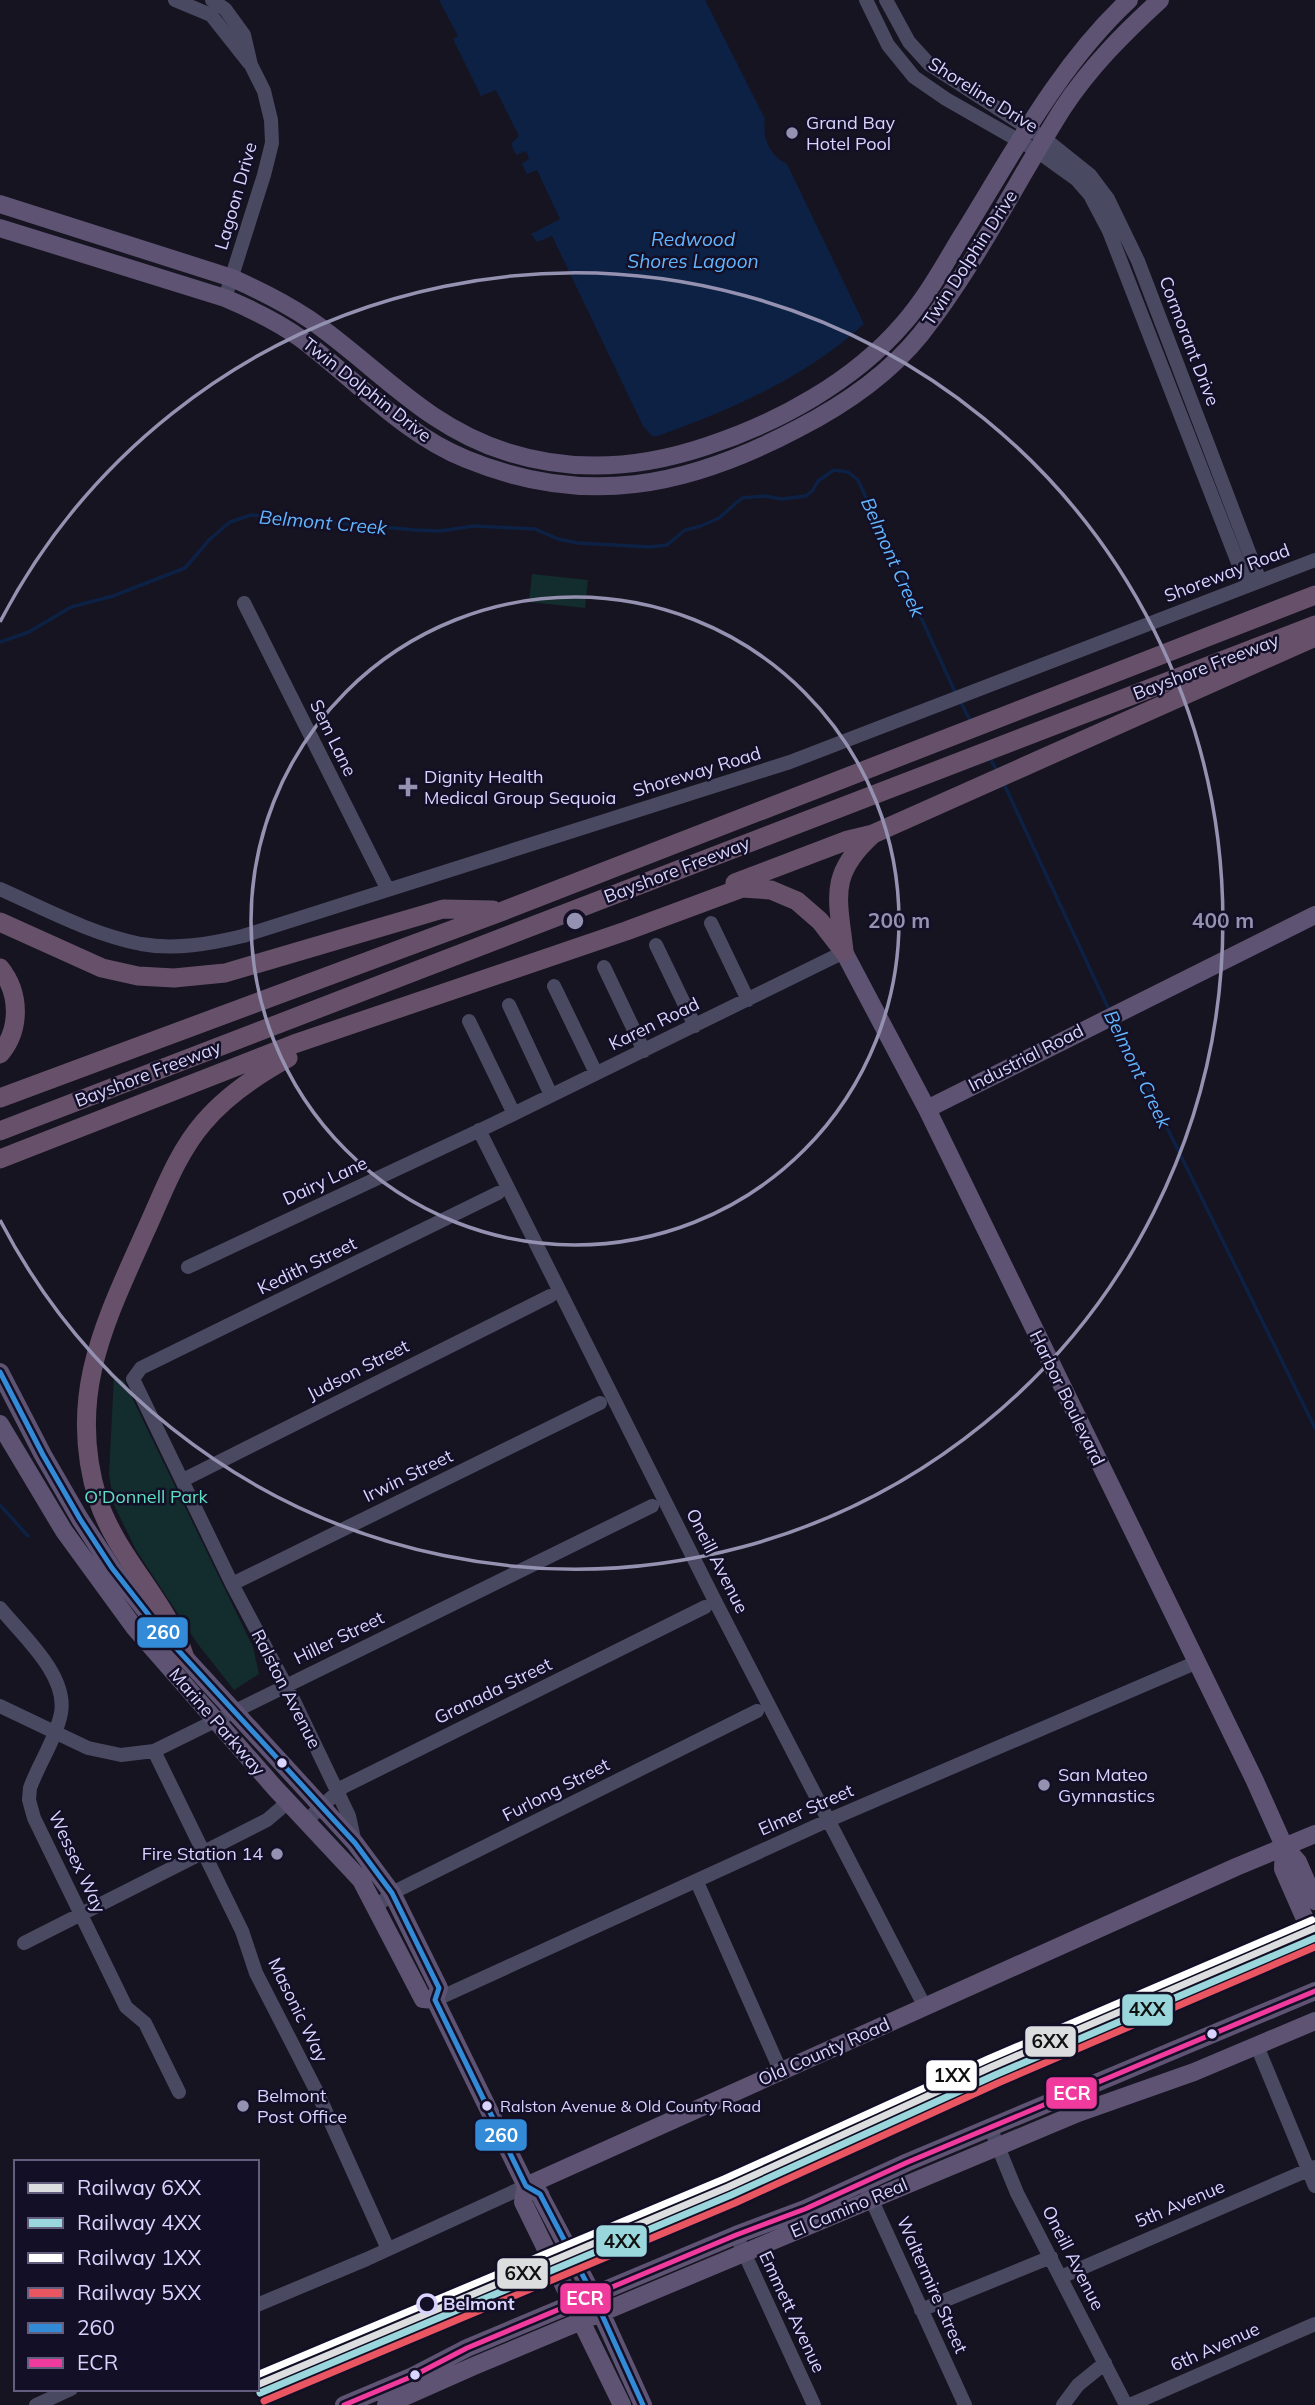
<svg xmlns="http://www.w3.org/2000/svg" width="1315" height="2405" viewBox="0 0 1315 2405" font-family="Mulish,sans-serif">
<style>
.green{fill:#132c2d}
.water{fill:#0d2144}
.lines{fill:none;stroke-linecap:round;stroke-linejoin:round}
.stream{stroke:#0d2144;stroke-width:3.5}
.minor{stroke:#4a4962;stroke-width:14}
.major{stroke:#5e5373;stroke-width:18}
.highway{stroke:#67516a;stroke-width:19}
.bus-1-casing{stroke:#130f26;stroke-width:10}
.bus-2-casing{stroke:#130f26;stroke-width:10}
.bus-1{stroke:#338bd7;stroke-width:5}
.bus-2{stroke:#f13a9d;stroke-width:5}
.rail-1-casing{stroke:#130f26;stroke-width:12}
.rail-2-casing{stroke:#130f26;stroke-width:12}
.rail-3-casing{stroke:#130f26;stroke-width:12}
.rail-4-casing{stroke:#130f26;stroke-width:12}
.rail-1{stroke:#dcddde;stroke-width:7}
.rail-2{stroke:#99d7dc;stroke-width:7}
.rail-3{stroke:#fff;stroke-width:7}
.rail-4{stroke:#e95561;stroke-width:7}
.ring{fill:none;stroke:#9591b1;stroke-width:3.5}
.poi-dot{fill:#9591b1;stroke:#130f26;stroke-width:2.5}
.bus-dot{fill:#d9d4ff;stroke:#130f26;stroke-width:2.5}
.stop-dot{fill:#130f26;stroke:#d9d4ff;stroke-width:3.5}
.labels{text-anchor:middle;stroke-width:5;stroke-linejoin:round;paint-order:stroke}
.bus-label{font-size:16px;fill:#d9d4ff;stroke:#130f26;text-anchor:start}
.street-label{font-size:18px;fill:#d9d4ff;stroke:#130f26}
.poi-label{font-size:18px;fill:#d9d4ff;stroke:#130f26;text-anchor:start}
.park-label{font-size:18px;fill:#5fe0c0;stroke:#130f26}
.stop-label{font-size:18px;font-weight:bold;fill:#d9d4ff;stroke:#130f26;text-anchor:start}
.water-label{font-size:19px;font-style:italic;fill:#62b6ff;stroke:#130f26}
.centre{fill:#9591b1;stroke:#130f26;stroke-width:3.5}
.ring-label{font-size:21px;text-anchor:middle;font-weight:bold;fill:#9591b1;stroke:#130f26;stroke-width:5;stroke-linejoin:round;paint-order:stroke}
.line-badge{stroke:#130f26;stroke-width:2.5}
.badge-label{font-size:19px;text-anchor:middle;font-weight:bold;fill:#fff}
.pale-badge-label{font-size:19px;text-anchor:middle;font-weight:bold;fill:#111}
</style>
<rect width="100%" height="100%" fill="#161421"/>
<path class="green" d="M532 574 588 580 585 608 529 602Z
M114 1376 124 1381 253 1647 259 1674 234 1690 197 1643 136 1550 114 1505 109 1474Z"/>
<path class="water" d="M439 0H705L765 119C762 138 769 155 787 164L864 324C805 378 732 409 658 436H652L643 426 552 236 537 242 531 234 560 219 537 170 527 174 522 164 529 159 526 151 516 155 511 144 519 136 496 90 481 96 453 39 458 36Z"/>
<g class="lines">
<path class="stream" d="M0 642 29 632 71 607 113 596 185 568 210 539 230 522 251 515 415 530 440 531 474 526 535 529 558 539 578 543 650 547 667 545 685 530 701 526 719 518 742 498 764 496 782 499 806 496 813 490 818 481 834 470 848 472 858 480 956 694
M960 701 971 722
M989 756 997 771
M1004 784 1110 1012
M1115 1022 1315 1428
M0 1505 28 1536"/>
<path class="minor" d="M175 0 211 15 249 63
M212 0 225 9 244 35 251 65 264 91 271 120 272 143 264 175 225 298
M866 0 888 45 914 77 946 99 1037 151 1076 179 1090 195 1109 231 1247 586
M886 0 909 42 929 64 1045 139 1090 175 1108 199 1138 261 1260 581
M244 603 388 890
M0 889C45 909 91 934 141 944 175 950 210 944 243 936L790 762 1315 560
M711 923 748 1000
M656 945 695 1026
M604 967 644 1051
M554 986 596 1073
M509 1005 551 1095
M469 1021 514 1114
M479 1130 715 1601 925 2007
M188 1267 491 1125 844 952
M183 1480 550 1296
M232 1584 600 1403
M0 1608C22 1635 68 1675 61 1713 56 1739 39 1763 30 1788L29 1800 34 1818 126 2007 145 2023 179 2092
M0 1706 88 1748 121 1755 154 1751 652 1506
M154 1751 242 1931 256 1973 318 2094 388 2249
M306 1821 343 1787 705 1607
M355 1843 349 1816 337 1791 293 1699 232 1584 133 1379 141 1368 498 1193
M697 1882 781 2072
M376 1907 392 1893 757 1711
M24 1943 267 1820 288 1802
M435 2000 829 1820 1195 1663
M1257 2046 1315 2186
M990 2127 1017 2193 1126 2405
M863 2181 965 2405
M736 2235 814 2405
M1061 2277 1315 2167
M257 2305 367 2259 526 2186
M921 2310 1051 2257
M36 2405 71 2389
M1063 2405 1078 2385 1105 2363
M1130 2405 1315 2324"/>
<path class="major" d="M0 204 232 278C259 290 285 303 309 319 377 366 424 426 507 452 573 473 642 468 707 446 778 423 854 381 903 324 926 298 943 267 961 237 1012 155 1058 66 1129 0
M0 228 225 298C251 309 277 321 300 338 354 378 402 433 466 459 585 508 687 487 797 429 844 405 888 375 921 334 976 264 1016 182 1063 108 1090 67 1124 33 1160 0
M844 952 927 1109 1255 1781 1284 1846 1298 1862 1315 1901
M927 1109 1315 915
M0 1372 43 1455 80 1519 112 1568 166 1637 355 1843 392 1893 439 1988 435 2000 526 2186 540 2194 542 2199 593 2295 643 2405
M0 1424 64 1531 134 1627 275 1788 361 1880 423 1999 435 2000
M1284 1846 1283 1869 1315 1942
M526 2186 1236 1867 1315 1834
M526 2186 523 2202 622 2405
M344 2405 413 2376 467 2348 736 2235 805 2209 908 2162 1315 1991
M386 2405 474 2366 1078 2113 1194 2072 1315 2021"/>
<path class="highway" d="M735 883 848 840 873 834 1315 637
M0 922 102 968 138 976 174 978 225 973 443 909 493 910
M844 951C838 898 828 875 872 835
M0 968C20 993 21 1029 0 1054
M0 1098 503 911 1315 595
M0 1131 1315 625
M0 1159 294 1044 626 931 742 888 771 890 797 901 820 921 844 952
M185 1658C168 1602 117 1558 98 1500 66 1396 105 1322 146 1230 163 1193 177 1153 204 1122 227 1095 257 1075 288 1058"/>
<g class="bus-1-casing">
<path id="bus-1" d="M0 1372 43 1455 80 1519 112 1568 166 1637 355 1843 392 1893 439 1988 435 2000 526 2186 540 2194 593 2295 643 2405"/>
</g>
<g class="bus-2-casing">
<path id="bus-2" d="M344 2405 413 2376 467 2348 736 2235 805 2209 908 2162 1315 1991"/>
</g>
<use href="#bus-1" class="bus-1"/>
<use href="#bus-2" class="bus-2"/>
<g class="rail-1-casing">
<path id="rail-1" d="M257 2385 728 2187 991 2067 1315 1928"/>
</g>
<g class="rail-2-casing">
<path id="rail-2" d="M260 2393 731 2195 995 2075 1315 1938"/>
</g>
<g class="rail-3-casing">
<path id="rail-3" d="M257 2375 724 2179 988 2059 1312 1920"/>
</g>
<g class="rail-4-casing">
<path id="rail-4" d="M264 2401 735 2203 998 2083 1315 1947"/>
</g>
<use href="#rail-1" class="rail-1"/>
<use href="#rail-2" class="rail-2"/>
<use href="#rail-3" class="rail-3"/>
<use href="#rail-4" class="rail-4"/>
</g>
<g class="ring">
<circle cx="575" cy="921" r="324"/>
<path d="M0 622A648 648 0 1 1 0 1220"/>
</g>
<g class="poi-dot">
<circle cx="792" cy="133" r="7"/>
<path d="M404.5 776.5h7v7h7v7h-7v7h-7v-7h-7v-7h7z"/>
<circle cx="1044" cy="1785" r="7"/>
<circle cx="277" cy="1854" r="7"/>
<circle cx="243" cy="2106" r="7"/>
</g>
<g class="bus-dot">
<circle cx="282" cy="1763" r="6"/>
<circle cx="1212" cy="2034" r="6"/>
<circle cx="487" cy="2106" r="6"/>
<circle cx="415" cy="2375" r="6"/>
</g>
<circle class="stop-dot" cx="427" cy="2304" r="9"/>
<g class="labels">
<g class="bus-label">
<text x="500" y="2112">Ralston Avenue &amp; Old County Road</text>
</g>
<g class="street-label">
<text transform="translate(983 95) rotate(32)" y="6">Shoreline Drive</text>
<text transform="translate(236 196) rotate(-74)" y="6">Lagoon Drive</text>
<text transform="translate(970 258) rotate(-57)" y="6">Twin Dolphin Drive</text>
<text transform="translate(1189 341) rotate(69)" y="6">Cormorant Drive</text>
<text transform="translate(367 390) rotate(38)" y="6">Twin Dolphin Drive</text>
<text transform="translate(1227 573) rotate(-21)" y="6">Shoreway Road</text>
<text transform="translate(1206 667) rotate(-21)" y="6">Bayshore Freeway</text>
<text transform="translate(333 738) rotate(64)" y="6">Sem Lane</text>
<text transform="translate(697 772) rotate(-17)" y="6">Shoreway Road</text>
<text transform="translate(677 870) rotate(-21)" y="6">Bayshore Freeway</text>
<text transform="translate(654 1024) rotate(-26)" y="6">Karen Road</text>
<text transform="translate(1026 1058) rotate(-27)" y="6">Industrial Road</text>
<text transform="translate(148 1074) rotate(-21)" y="6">Bayshore Freeway</text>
<text transform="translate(325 1181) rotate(-25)" y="6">Dairy Lane</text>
<text transform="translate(307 1266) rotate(-26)" y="6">Kedith Street</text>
<text transform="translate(358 1370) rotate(-27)" y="6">Judson Street</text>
<text transform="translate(1067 1398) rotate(64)" y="6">Harbor Boulevard</text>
<text transform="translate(408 1476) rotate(-26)" y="6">Irwin Street</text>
<text transform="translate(717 1561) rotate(63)" y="6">Oneill Avenue</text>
<text transform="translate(339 1638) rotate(-26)" y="6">Hiller Street</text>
<text transform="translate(286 1689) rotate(63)" y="6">Ralston Avenue</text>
<text transform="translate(493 1691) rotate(-26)" y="6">Granada Street</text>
<text transform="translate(217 1722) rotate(49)" y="6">Marine Parkway</text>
<text transform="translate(556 1790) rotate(-27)" y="6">Furlong Street</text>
<text transform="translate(806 1810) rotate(-24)" y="6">Elmer Street</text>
<text transform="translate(77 1862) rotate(65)" y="6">Wessex Way</text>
<text transform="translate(298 2010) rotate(64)" y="6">Masonic Way</text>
<text transform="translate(824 2052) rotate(-24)" y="6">Old County Road</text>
<text transform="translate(1180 2204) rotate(-23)" y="6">5th Avenue</text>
<text transform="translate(849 2208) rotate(-23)" y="6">El Camino Real</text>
<text transform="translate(1073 2258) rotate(63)" y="6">Oneill Avenue</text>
<text transform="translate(932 2285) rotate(66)" y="6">Waltermire Street</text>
<text transform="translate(792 2312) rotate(65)" y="6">Emmett Avenue</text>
<text transform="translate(1215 2347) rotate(-24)" y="6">6th Avenue</text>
</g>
<g class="poi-label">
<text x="806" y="129">Grand Bay<tspan x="806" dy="21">Hotel Pool</tspan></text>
<text x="424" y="783">Dignity Health<tspan x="424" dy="21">Medical Group Sequoia</tspan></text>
<text x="1058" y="1781">San Mateo<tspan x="1058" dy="21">Gymnastics</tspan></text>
<text x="263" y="1860" text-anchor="end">Fire Station 14</text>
<text x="257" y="2102">Belmont<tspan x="257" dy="21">Post Office</tspan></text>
</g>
<g class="park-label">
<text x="146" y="1503">O'Donnell Park</text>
</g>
<g class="stop-label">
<text x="443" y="2310">Belmont</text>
</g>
<g class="water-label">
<text x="693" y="246">Redwood<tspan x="693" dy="22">Shores Lagoon</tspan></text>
<text transform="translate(323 522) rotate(5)" y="7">Belmont Creek</text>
<text transform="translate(893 557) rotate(66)" y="7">Belmont Creek</text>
<text transform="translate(1138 1069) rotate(64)" y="7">Belmont Creek</text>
</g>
</g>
<circle cx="575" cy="921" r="10" class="centre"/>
<g class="ring-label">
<text x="899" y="928">200 m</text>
<text x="1223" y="928">400 m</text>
</g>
<g class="line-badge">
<rect x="136" y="1616" width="53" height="33" rx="7" fill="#338bd7"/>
<rect x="1121" y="1993" width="53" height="34" rx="7" fill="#99d7dc"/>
<rect x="1024" y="2025" width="53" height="33" rx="7" fill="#dcddde"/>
<rect x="925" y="2059" width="53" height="33" rx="7" fill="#fff"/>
<rect x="1045" y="2076" width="53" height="34" rx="7" fill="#f13a9d"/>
<rect x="474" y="2118" width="54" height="34" rx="7" fill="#338bd7"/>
<rect x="595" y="2224" width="53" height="34" rx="7" fill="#99d7dc"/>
<rect x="496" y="2257" width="53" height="33" rx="7" fill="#dcddde"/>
<rect x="559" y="2282" width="53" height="33" rx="7" fill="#f13a9d"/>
</g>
<g class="badge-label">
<text x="163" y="1639">260</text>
<text x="1072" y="2100">ECR</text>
<text x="501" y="2142">260</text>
<text x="585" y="2305">ECR</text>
</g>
<g class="pale-badge-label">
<text x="1147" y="2016">4XX</text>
<text x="1050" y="2048">6XX</text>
<text x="952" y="2082">1XX</text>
<text x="622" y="2248">4XX</text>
<text x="523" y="2280">6XX</text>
</g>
<rect x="14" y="2160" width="245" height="231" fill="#130f26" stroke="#625e7d" stroke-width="2"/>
<rect x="28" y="2183" width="35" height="10" fill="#dcddde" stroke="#625e7d" stroke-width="2"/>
<text x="77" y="2195" font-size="21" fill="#d9d4ff">Railway 6XX</text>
<rect x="28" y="2218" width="35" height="10" fill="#99d7dc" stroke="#625e7d" stroke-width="2"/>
<text x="77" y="2230" font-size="21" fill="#d9d4ff">Railway 4XX</text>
<rect x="28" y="2253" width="35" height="10" fill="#ffffff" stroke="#625e7d" stroke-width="2"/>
<text x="77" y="2265" font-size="21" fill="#d9d4ff">Railway 1XX</text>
<rect x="28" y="2288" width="35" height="10" fill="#e95561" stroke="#625e7d" stroke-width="2"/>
<text x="77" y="2300" font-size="21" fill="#d9d4ff">Railway 5XX</text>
<rect x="28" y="2323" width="35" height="10" fill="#338bd7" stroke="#625e7d" stroke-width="2"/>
<text x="77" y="2335" font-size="21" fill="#d9d4ff">260</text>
<rect x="28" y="2358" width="35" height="10" fill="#f13a9d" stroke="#625e7d" stroke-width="2"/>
<text x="77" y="2370" font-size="21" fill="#d9d4ff">ECR</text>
</svg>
